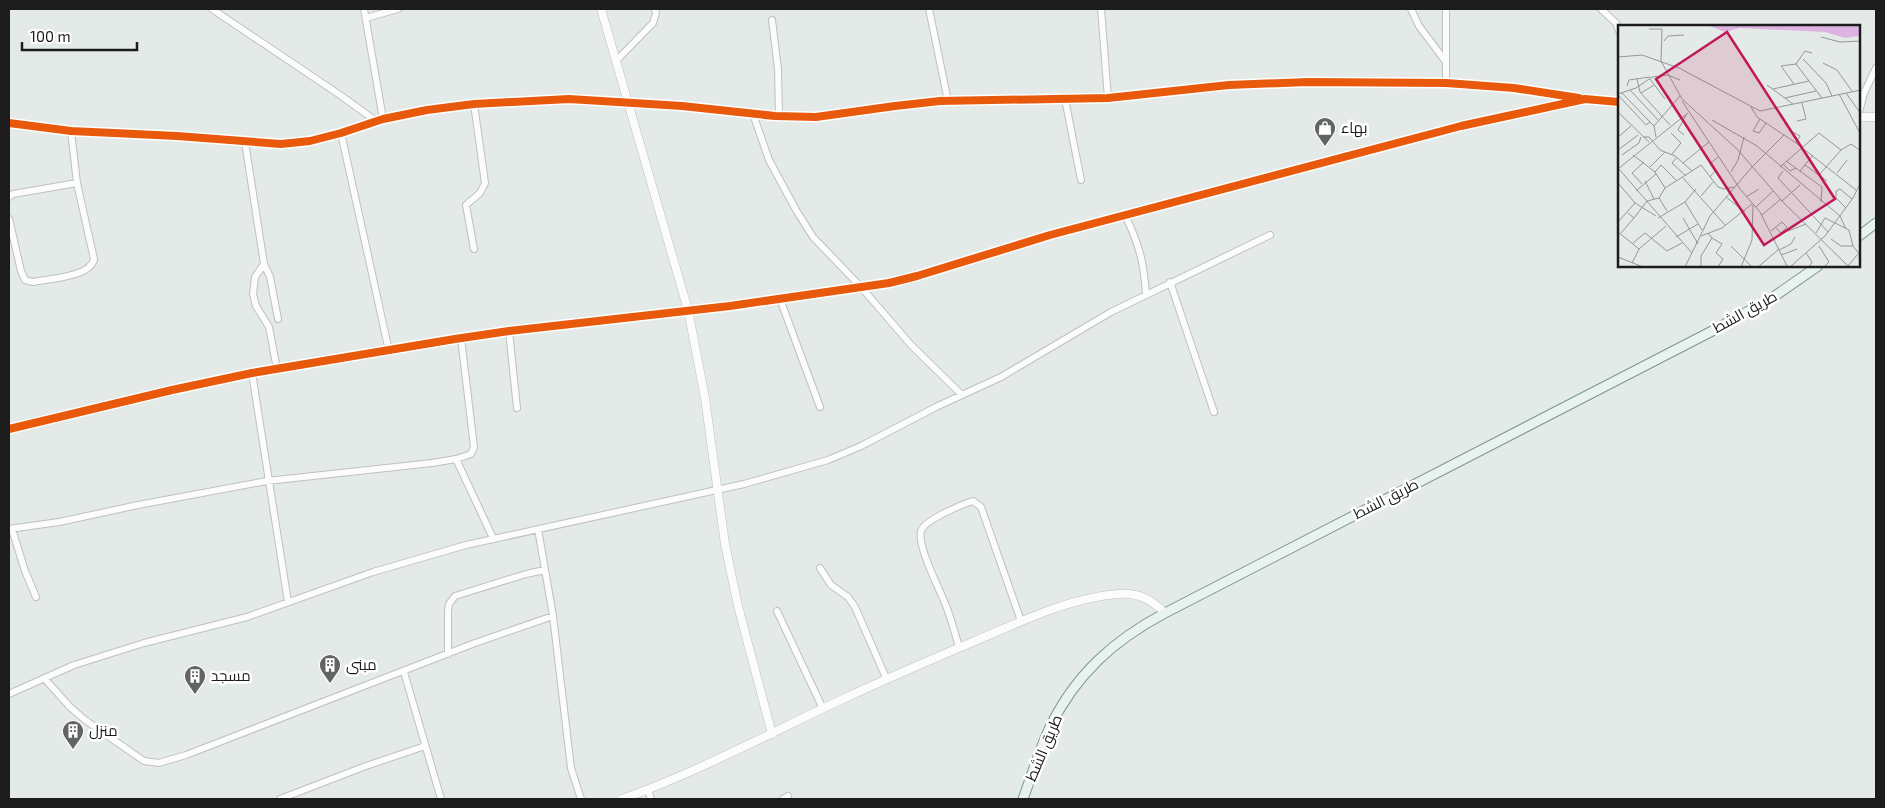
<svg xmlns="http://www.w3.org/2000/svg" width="1885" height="808" viewBox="0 0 1885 808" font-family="'Exo 2',Cairo,sans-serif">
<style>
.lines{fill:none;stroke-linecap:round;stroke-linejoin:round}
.minor-casing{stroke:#bfc1c0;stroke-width:8}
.tertiary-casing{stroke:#bfc1c0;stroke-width:9}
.secondary-casing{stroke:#7c9590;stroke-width:11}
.minor{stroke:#fbfcfb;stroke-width:6}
.tertiary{stroke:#fbfcfb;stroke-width:8}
.secondary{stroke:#e8f3f0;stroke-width:9}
.cycleway-casing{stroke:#fff;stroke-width:11}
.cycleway{stroke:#e8590c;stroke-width:8}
.labels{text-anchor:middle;stroke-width:5;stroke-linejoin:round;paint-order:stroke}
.poi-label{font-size:15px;fill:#1c1c1c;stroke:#fff;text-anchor:start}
.street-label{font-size:15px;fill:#1c1c1c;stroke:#fff}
.inset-road{fill:none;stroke:#949896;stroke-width:1}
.view{fill:#c2185b;fill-opacity:0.15;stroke:#c2185b;stroke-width:2.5}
.inset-edge{fill:none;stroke:#1c1c1c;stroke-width:2.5}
</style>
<rect width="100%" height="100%" fill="#e4eae7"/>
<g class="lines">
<g class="minor-casing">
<path id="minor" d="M212 9 340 95 376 121
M364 9 383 119
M929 9 948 101
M1101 9 1108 98
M1411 9 1419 26 1446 62
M1446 9V83
M1601 9 1616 23 1619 31
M366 18 398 9
M772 20 778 69 779 116
M616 61 653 23 656 13 655 9
M1065 99 1081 180
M474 104 485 183 480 193 466 205 474 249
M1859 112 1864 93 1876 68
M753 114 769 160 796 210 813 237 861 287 911 345 962 395
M341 133 389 351
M245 142 264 264 255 277 253 294 256 306 269 327 277 369
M9 197 13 194 77 183
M1125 215C1139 244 1144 262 1146 295
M9 219 21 271 25 280 33 282C48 279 91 277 94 259L77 183 71 131
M264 264 270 277 278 319
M1170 282 1214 412
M780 299 820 407
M509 331 517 408
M252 373 288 602
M456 459 471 454 474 447 461 338
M9 529 59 522 138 505 267 481 432 463 456 459 493 538
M12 529 25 571 36 597
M538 529 553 616 571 768 581 799
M820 568 831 585 848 597 855 607 887 680
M777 611 823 709
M959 648C956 635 952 623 948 611 942 593 917 548 921 531 924 520 963 504 973 501L981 507 1021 621
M448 654V611L449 604 455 596 526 574 545 570
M404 672 441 799
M44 678 70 707 85 720 144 761 159 763 186 755 475 643 553 616
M9 694 74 665 144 643 247 617 373 572 466 545 744 484 828 460 861 446 938 406 1001 377 1111 312 1270 235
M648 790 651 799
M280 799 366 766 425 746
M783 799 788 796"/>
</g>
<g class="tertiary-casing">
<path id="tertiary" d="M601 9 688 310 705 398 725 544 738 606 772 734
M1859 117H1876
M9 123 71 131 177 136 281 144 310 141 341 133 383 119 427 110 474 104 569 99 682 106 775 116 816 117 895 106 940 101 1108 98 1229 85 1308 82 1446 83 1514 88 1582 98
M9 429 172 390 252 373 455 339 509 331 730 306 889 283 917 276 1050 235 1461 126 1585 99 1619 102
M622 799C698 772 770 733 843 699 886 679 930 660 975 641 1018 623 1071 597 1118 594 1137 592 1151 599 1165 613"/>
</g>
<g class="secondary-casing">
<path id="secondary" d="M1859 236 1876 223
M1023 799C1032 775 1039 750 1050 727 1076 674 1114 640 1165 613L1718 328 1772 298 1818 266"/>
</g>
<use href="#minor" class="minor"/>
<use href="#tertiary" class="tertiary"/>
<use href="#secondary" class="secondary"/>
<g class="cycleway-casing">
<path id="cycleway" d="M9 123 71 131 177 136 281 144 310 141 341 133 383 119 427 110 474 104 569 99 682 106 775 116 816 117 895 106 940 101 1108 98 1229 85 1308 82 1446 83 1514 88 1579 98
M9 429 172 390 252 373 455 339 509 331 730 306 889 283 917 276 1050 235 1461 126 1585 99 1619 102"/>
</g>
<use href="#cycleway" class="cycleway"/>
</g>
<defs>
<g id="shop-pin" transform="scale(1.125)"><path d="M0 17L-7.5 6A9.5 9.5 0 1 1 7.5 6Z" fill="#626463" stroke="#fff"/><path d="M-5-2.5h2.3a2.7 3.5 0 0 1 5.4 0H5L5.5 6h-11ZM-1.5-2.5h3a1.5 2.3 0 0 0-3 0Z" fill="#fff"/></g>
<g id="building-pin" transform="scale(1.125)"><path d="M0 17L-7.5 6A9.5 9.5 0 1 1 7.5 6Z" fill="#626463" stroke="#fff"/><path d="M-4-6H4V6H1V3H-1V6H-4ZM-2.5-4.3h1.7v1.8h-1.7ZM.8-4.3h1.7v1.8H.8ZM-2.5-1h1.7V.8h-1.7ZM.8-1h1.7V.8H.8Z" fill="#fff"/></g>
</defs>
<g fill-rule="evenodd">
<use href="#shop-pin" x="1325" y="128"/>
<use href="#building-pin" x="330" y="665"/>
<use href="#building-pin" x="195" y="676"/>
<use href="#building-pin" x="73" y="731"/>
</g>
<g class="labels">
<g class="poi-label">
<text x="1341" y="133">بهاء</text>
<text x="346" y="670">مبنى</text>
<text x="211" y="681">مسجد</text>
<text x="89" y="736">منزل</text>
</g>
<g class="street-label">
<text transform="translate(1745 312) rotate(-29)" y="5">طريق الشط</text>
<text transform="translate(1386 499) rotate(-27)" y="5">طريق الشط</text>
<text transform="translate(1044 748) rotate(-67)" y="5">طريق الشط</text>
</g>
</g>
<g transform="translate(1618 25)">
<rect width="242" height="242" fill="#e4eae7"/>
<path d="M89 0H242V11L227 13 207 7 122 3 107 7Z" fill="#deb3e2"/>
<path class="inset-road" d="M31 4H44L43 36 64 74 120 125 164 176 231 242M203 12 222 17 243 16M46 16 50 11 66 10M0 32 24 30 61 43 142 86 243 65M185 34 208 58 214 71M205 38 219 45 234 66M178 39 187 26 194 28M19 54 22 67 52 100M32 54 47 74M176 59 163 41 178 39 204 73M149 60 175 79M9 61 11 55 32 52M155 64 191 56M12 65 41 96M4 68 32 97M23 68 36 60M228 68 243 89M0 69 18 63 34 52 50 50 62 55M221 69 243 110M0 70 28 100 32 97 36 101 38 112M167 73 198 66M64 76 122 164 142 187 169 241M133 82 139 92 178 118 238 165M0 87 31 117M142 94 135 106 141 108 148 98M94 95 139 121 222 191 228 204M179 96 188 94 184 78M36 101 62 71M171 105 182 111 178 118M53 108 63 118 54 129M66 110 60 105 68 90M0 112 13 101M25 112H31L42 125 57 131 74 146 83 140 100 162 106 164 116 162M0 125 20 110M4 130 21 118 23 112M15 130 37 147 47 163M59 132 54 138 68 151M168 136 204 162 203 177M65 138 91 117M165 139 172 146 178 143M187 140 209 156M32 142 47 127M162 142 201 108 223 125M0 143 74 228M1 143 70 88M165 146 160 153 210 207M182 146 195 130M37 147 43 140 59 156M113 147 120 135 126 112M219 148 229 135M201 150 223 125 233 119 243 126M92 152 97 146 92 139 101 131M65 153 107 200M27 156 36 174M0 158 17 178 38 191M24 159 14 148 26 137M18 166 38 149M83 171 95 157M108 172 127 187M128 172 141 164M41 173 49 186M164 176 182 160M67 177 84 205M138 182 155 166M228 183 218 173V166L222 164 234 174M10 188 16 193 29 176 41 173 47 163 74 146M144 190 163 174M40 193 67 177 78 164M65 193 80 219M0 197 17 178M153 206 164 197 169 202 163 208 158 203M170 206 188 199M0 207 21 224M3 208 16 193M198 208 207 193 231 205 235 221 243 231M83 211 104 203 134 179M58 212 80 199M94 213 104 219 98 228 105 234 100 242M213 214 223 221H235M15 218 27 208 49 226 64 218M113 221 134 242M201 221 211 237 206 242M161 225 173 219 177 212M188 228 194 237 191 242M163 230 179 224M0 232 25 242M14 238 21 224 48 201M230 241 240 229M67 242 92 191 134 142 166 110M83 242V231L94 213 90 208M123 242 134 215 135 180M140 242 161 224M172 242 207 211 235 173 243 157"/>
<path class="view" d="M109 7 217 174 146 220 38 54Z"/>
<rect width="242" height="242" class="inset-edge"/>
</g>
<rect width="1885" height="808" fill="none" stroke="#1c1c1c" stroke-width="20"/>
<path d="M22 42v8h115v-8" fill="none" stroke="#1c1c1c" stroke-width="2.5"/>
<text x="30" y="42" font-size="15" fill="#1c1c1c" stroke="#ffffff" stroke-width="4" paint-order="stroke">100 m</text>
</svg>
